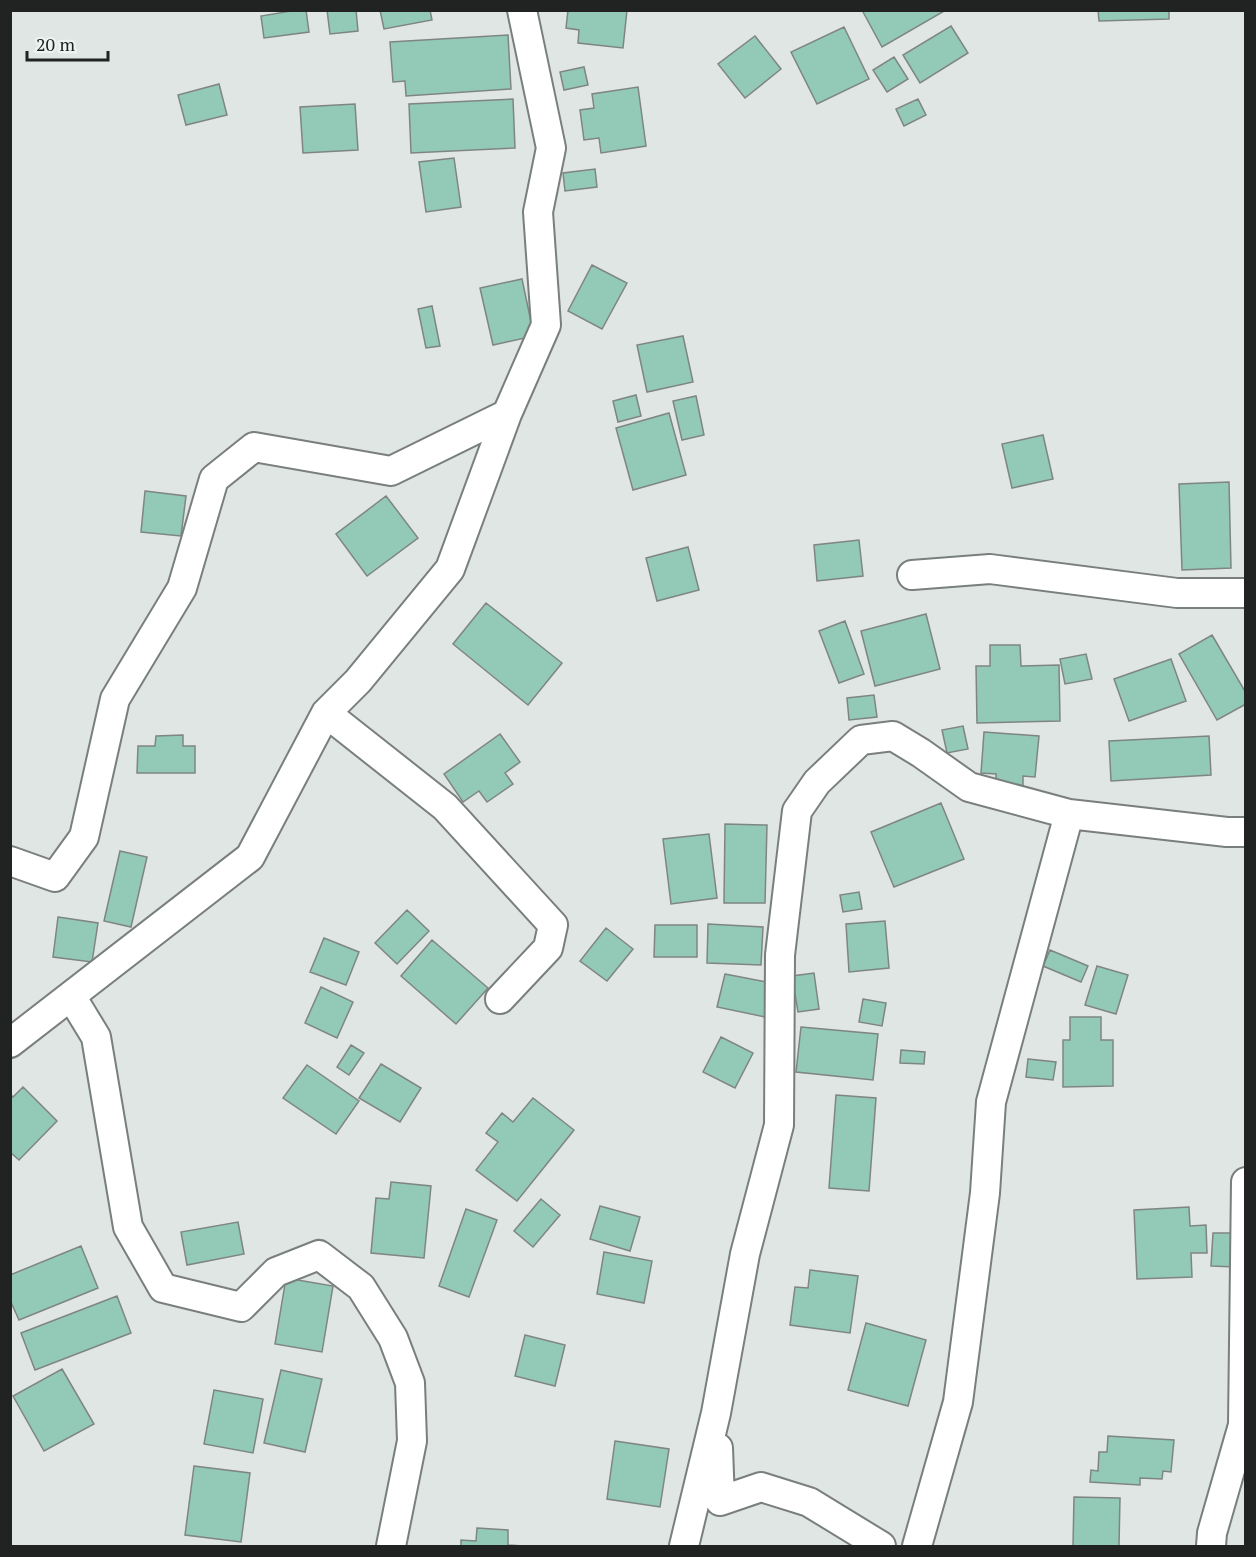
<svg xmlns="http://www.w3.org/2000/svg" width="1256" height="1557" viewBox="0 0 1256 1557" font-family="'PT Serif',serif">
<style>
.building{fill:#93c9b7;stroke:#7f8583;stroke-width:1.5}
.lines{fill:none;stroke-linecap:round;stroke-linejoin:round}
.minor-casing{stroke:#797f7c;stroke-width:32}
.minor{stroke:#fff;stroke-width:28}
</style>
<rect width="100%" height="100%" fill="#dfe6e3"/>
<path class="building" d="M297 10H306L309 32 264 38 261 16Z
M327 10H356L358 31 330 34Z
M380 10H430L432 20 384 29Z
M568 10H627L623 48 578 43 579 30 566 28Z
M862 10H946L882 47Z
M1098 10H1169V19L1099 21Z
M951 26 968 53 920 83 903 55Z
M844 27 869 79 817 104 791 52Z
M508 35 511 89 406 96 405 81 393 82 390 42Z
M755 36 781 69 745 98 718 64Z
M894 57 908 79 887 92 873 70Z
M584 67 588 85 564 90 560 72Z
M219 84 227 115 186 125 178 95Z
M638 87 646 146 601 153 599 138 584 140 580 110 594 108 592 94Z
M513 99 515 148 411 153 409 104Z
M918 99 926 115 904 126 896 109Z
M355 104 358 150 303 153 300 107Z
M454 158 461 207 426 212 419 162Z
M595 169 597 187 565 191 563 173Z
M592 265 627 283 602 329 568 311Z
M522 279 534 336 493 345 480 288Z
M432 306 440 346 426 348 418 309Z
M683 336 693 382 647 392 637 345Z
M636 395 641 416 618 422 613 401Z
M696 396 704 435 682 440 673 401Z
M669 413 686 475 633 490 616 428Z
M1043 435 1053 479 1012 488 1002 444Z
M1229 482 1231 568 1182 570 1179 484Z
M145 491 186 496 181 536 141 532Z
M386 496 418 538 367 576 336 534Z
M859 540 863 576 817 581 814 545Z
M688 547 699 590 657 601 646 558Z
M486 603 562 663 528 705 453 644Z
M926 614 940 669 875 686 861 631Z
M845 621 864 674 839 683 819 631Z
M1212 635 1246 693V704L1217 720 1179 654Z
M990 645H1020L1021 666 1059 665 1060 721 977 723 976 666H990Z
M1086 654 1092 679 1065 684 1060 659Z
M1171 659 1186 701 1129 721 1114 679Z
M874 695 877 717 849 720 847 698Z
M963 726 968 749 947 753 942 730Z
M984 732 1039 736 1035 777 1023 776V789L996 787V774L981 773Z
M500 734 520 762 505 773 513 784 487 802 479 791 463 802 444 774Z
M183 735V746H195V773H137L138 746H155L156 736Z
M1209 736 1211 775 1111 781 1109 741Z
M941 803 964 859 894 887 871 832Z
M725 824 767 825 765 903H724Z
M709 834 717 898 671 904 663 839Z
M120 851 147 857 131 927 104 921Z
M859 892 862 909 843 912 840 895Z
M407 910 429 931 397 964 375 943Z
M58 917 98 923 92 962 53 957Z
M885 921 889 968 849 972 846 924Z
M708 924 763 927 761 965 707 963Z
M655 925H697V957H654Z
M606 928 633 949 607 981 580 961Z
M324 938 359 952 346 985 310 972Z
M432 940 488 988 456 1024 401 976Z
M1050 950 1088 966 1081 982 1043 966Z
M1097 966 1128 975 1116 1014 1085 1005Z
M814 973 819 1009 798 1012 792 976Z
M725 974 772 983 765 1017 717 1007Z
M321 987 353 1002 337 1038 305 1023Z
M863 999 886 1003 882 1026 859 1022Z
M1070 1017H1101V1040H1113V1086L1063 1087V1040H1070Z
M801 1027 878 1034 873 1080 796 1072Z
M721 1037 753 1053 735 1088 703 1072Z
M351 1045 364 1053 349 1075 337 1067Z
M901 1050 925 1052 924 1064 900 1063Z
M1028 1059 1056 1062 1053 1080 1026 1077Z
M381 1064 421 1088 400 1122 359 1098Z
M307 1065 359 1101 336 1134 283 1098Z
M23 1087 57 1121 19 1160 10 1152V1094L13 1097Z
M836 1095 876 1098 869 1191 829 1188Z
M533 1098 574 1130 517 1201 476 1170 498 1142 486 1133 502 1113 513 1122Z
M391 1182 431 1186 424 1258 371 1253 376 1198 389 1199Z
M541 1199 560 1215 533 1247 514 1231Z
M600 1206 640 1217 630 1251 590 1239Z
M1189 1207 1190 1226 1206 1225 1207 1253H1191L1192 1277 1137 1279 1134 1210Z
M466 1209 497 1220 469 1297 439 1286Z
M238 1222 244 1254 187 1265 181 1232Z
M1213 1233H1237L1236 1267 1211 1266Z
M81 1246 98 1288 19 1320 10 1300V1275Z
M604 1252 652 1261 644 1303 597 1294Z
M810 1270 858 1276 850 1333 790 1325 795 1287 808 1288Z
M286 1278 333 1286 322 1352 275 1344Z
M117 1296 131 1333 35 1370 21 1333Z
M866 1323 926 1340 908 1406 848 1390Z
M525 1335 565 1345 555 1386 515 1376Z
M62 1369 94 1424 44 1451 13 1396Z
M281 1370 322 1379 305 1452 264 1443Z
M214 1390 263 1399 253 1453 204 1444Z
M1108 1436 1174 1440 1171 1472 1163 1471 1162 1479 1140 1478V1485L1090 1482 1091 1470 1098 1471 1099 1452H1107Z
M615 1441 669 1449 660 1507 607 1499Z
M194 1466 250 1473 241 1542 185 1535Z
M1074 1497 1120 1498 1119 1546H1073Z
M477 1528 508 1530V1545L524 1546H461V1540L476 1541Z"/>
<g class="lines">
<g class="minor-casing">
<path id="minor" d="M912 575 990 569 1177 593H1246
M326 713 445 807 553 925 548 948 500 999
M10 861 55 877 84 837 115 699 182 588 214 479 254 447 391 471 507 414
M71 996 96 1037 128 1227 163 1288 241 1307 276 1272 319 1255 361 1287 393 1338 410 1383 412 1441 391 1546
M10 1043 250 857 326 713 358 681 450 569 507 414 546 325 538 212 551 148 522 10
M718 1448 720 1501 761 1487 809 1502 881 1546
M684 1546 716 1413 745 1254 779 1125 780 955 797 811 817 782 861 740 893 736 921 753 969 787 1069 814 1227 832H1246
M917 1546 958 1402 985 1193 991 1102 1069 814
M1211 1546 1212 1533 1243 1425 1246 1182"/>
</g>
<use href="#minor" class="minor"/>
</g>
<rect width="1256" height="1557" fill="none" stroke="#212322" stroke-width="24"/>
<path d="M27 51v9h81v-9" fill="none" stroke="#212322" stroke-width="3"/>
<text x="36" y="51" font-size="18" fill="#212322" stroke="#ecf3f0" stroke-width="4.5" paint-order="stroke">20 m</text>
</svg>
